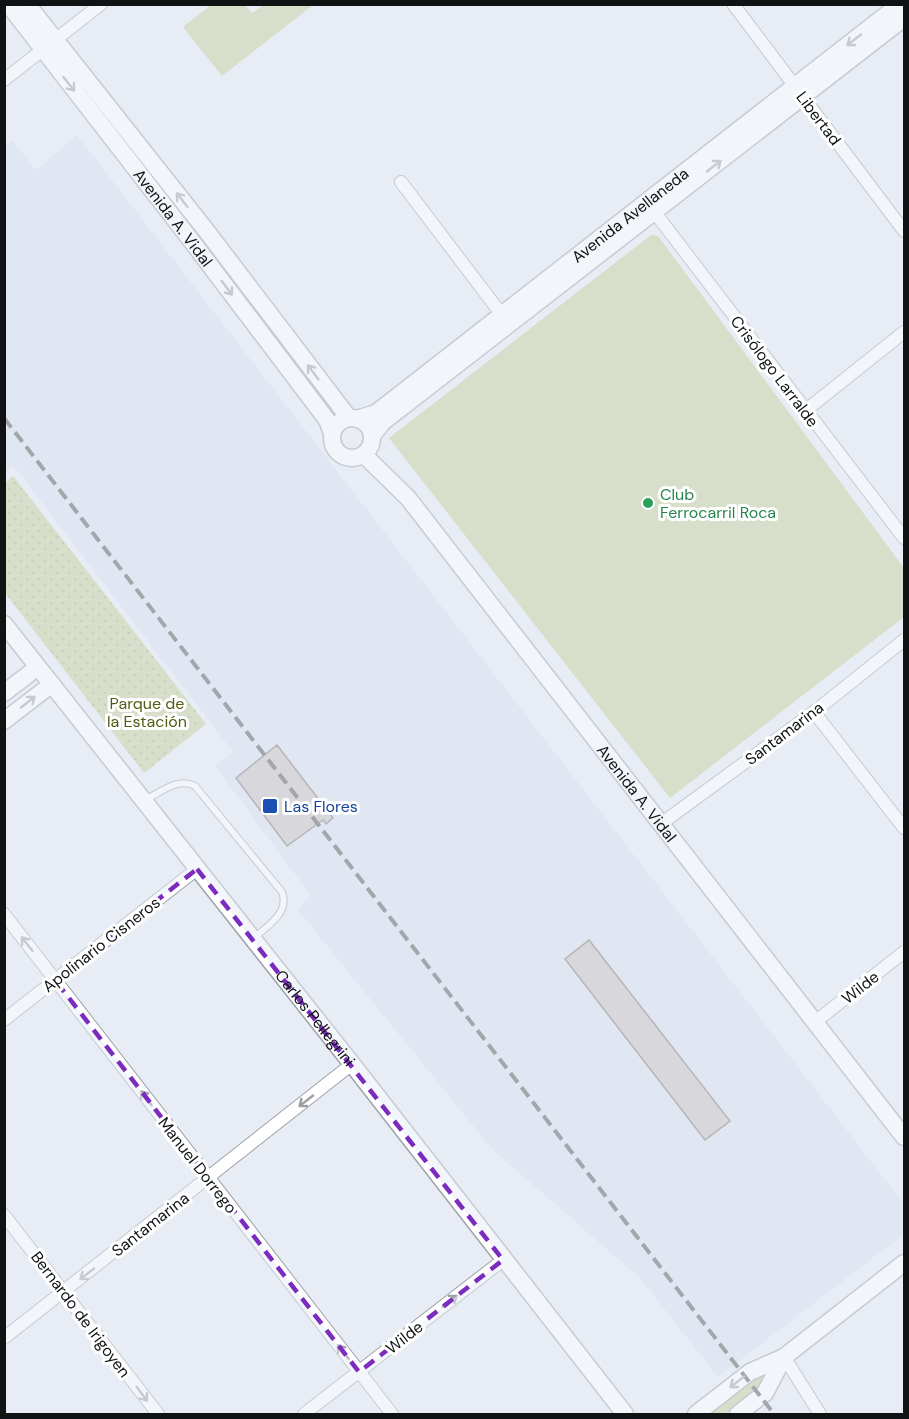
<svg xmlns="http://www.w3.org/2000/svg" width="909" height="1419" viewBox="0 0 909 1419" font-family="'DM Sans',sans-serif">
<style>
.built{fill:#dae1ef}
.grass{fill:url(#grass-tufts)}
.park{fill:url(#park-dots)}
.pitch{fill:#c3cd95}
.building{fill:#c6bdbc;stroke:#797170;stroke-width:1.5}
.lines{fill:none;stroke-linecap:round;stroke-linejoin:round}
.lane-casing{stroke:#9fa2a9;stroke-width:8}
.street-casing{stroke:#9fa2a9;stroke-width:14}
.secondary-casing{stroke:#9fa2a9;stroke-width:19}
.lane{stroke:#fff;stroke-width:6}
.street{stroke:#fff;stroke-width:12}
.secondary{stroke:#fff;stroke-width:16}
.rail{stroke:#4f5256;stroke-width:4;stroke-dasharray:12 6;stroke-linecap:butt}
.oneway{stroke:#9fa0a1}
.marked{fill:none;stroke:#7b2cbf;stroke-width:4.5;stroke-dasharray:12 8;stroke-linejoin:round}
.leisure-dot{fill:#2e9e5b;stroke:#fff;stroke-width:2}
.transit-dot{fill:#1a4fb4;stroke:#fff;stroke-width:2}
.labels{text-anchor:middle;stroke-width:6;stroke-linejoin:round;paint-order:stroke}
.street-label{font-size:16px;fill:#101214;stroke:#fff}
.leisure-label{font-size:16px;fill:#27864d;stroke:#fff;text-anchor:start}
.park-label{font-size:16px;fill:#525b11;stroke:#fff}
.transit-label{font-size:16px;fill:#164399;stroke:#fff;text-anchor:start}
</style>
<defs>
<pattern id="grass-tufts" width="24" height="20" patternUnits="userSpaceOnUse" patternTransform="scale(1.5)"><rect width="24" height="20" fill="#c3cd95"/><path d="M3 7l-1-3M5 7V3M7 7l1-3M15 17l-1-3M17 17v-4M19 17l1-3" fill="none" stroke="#a6af80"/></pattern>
<pattern id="park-dots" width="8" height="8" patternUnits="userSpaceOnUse" patternTransform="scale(1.5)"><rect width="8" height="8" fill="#c3cd95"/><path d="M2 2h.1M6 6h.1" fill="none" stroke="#a6af80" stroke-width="1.8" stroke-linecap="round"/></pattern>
</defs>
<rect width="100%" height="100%" fill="#e8ecf4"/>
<path class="built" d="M77 135 904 1204V1234L718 1377 640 1278 493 1150 297 909 311 896 215 766 233 752 13 465 5 473V146L12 140 36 170Z"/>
<path class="grass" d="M209 247 338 414 334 417 205 250Z
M758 1372 766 1383 726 1414H705Z"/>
<path class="park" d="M13 476 206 724 144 773 5 593V483Z"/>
<path class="pitch" d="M212 4 245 5 252 13 264 5H313L222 76 183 27Z
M651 235 658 236 904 568V617L670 798 389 438Z"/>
<path class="building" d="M277 745 333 818 326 824 323 820 287 846 236 778Z
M589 940 730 1121 705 1140 565 959Z"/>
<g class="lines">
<g class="lane-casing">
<path id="lane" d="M145 800C161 792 178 777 195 786L282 892C290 913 267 926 254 938"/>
</g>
<g class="street-casing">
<path id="street" d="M733 4 904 231
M4 80 101 4
M401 182 502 315
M649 205 904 538
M805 411 904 332
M814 712 904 828
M662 823 814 712 904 640
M4 914 392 1414
M4 1020 197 869
M815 1022 904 952
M4 1215 158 1414
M4 1338 352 1064
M784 1357 820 1414
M304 1414 503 1260"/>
</g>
<g class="secondary-casing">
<g id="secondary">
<path id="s1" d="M8 4 190 239 327 420 332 433"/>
<path d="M27 4 205 229 349 418"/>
<circle cx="352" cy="438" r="20"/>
<path id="s2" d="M357 419 376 413 900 4"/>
<path d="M372 436 383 422 904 18"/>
<path id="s3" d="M364 455 408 498 904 1137"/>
<path id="s4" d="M4 624 352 1064 625 1414"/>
<path d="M4 693 38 667"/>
<path d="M4 721 52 684"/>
<path d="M696 1414 750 1372 784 1357 904 1263"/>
<path d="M738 1414 765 1393 784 1357"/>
</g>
</g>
<use href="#lane" class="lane"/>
<use href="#street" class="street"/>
<use href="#secondary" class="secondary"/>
<path class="rail" d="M4 418 774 1414"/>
</g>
<defs><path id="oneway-shaft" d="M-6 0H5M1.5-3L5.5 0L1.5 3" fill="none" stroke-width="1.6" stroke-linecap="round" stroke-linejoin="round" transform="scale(1.5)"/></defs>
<g class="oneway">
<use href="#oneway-shaft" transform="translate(854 40) rotate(142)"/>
<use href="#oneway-shaft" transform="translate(69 84) rotate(52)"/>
<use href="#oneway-shaft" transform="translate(714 166) rotate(-38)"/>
<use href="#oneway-shaft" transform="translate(182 200) rotate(-128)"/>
<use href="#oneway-shaft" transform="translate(227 288) rotate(53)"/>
<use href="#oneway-shaft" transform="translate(313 372) rotate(-127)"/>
<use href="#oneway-shaft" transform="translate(28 702) rotate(-38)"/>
<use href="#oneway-shaft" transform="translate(27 944) rotate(-128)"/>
<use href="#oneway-shaft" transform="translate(146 1098) rotate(-127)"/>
<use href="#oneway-shaft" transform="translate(306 1101) rotate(142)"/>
<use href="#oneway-shaft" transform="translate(87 1274) rotate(142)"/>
<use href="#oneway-shaft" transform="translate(450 1301) rotate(-38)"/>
<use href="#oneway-shaft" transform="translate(343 1352) rotate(-128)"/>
<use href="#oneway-shaft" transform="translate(737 1382) rotate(142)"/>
<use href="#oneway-shaft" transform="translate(142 1394) rotate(53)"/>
</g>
<path d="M0 0H909V1419H0ZM197 869 503 1260 359 1372 55 980Z" fill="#e8ecf4" fill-opacity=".55" fill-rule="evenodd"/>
<path class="marked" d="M197 869 503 1260 359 1372 55 980Z"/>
<circle class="leisure-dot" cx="648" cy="503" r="6"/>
<rect class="transit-dot" x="262" y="798" width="16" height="16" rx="3"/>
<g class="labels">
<g class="street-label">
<text transform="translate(819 118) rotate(53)" y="6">Libertad</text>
<text dy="6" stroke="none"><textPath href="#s2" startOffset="342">Avenida Avellaneda</textPath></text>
<text dy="6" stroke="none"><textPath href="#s1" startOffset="270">Avenida A. Vidal</textPath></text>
<text transform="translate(775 371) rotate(53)" y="6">Crisólogo Larralde</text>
<text transform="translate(784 733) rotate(-37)" y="6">Santamarina</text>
<text dy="6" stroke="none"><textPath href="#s3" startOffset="435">Avenida A. Vidal</textPath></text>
<text transform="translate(101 944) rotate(-38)" y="6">Apolinario Cisneros</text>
<text transform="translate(860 987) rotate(-38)" y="6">Wilde</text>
<text dy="6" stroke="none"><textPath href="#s4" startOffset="502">Carlos Pellegrini</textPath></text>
<text transform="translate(198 1165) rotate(52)" y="6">Manuel Dorrego</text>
<text transform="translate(150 1224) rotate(-38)" y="6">Santamarina</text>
<text transform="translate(81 1314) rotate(53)" y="6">Bernardo de Irigoyen</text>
<text transform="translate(404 1337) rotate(-38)" y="6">Wilde</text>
</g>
<g class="leisure-label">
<text x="660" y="500">Club<tspan x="660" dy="18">Ferrocarril Roca</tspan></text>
</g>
<g class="park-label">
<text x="147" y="709">Parque de<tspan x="147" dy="18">la Estación</tspan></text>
</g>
<g class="transit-label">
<text x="284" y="812">Las Flores</text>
</g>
</g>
<rect width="909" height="1419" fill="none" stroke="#101214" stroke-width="12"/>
</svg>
